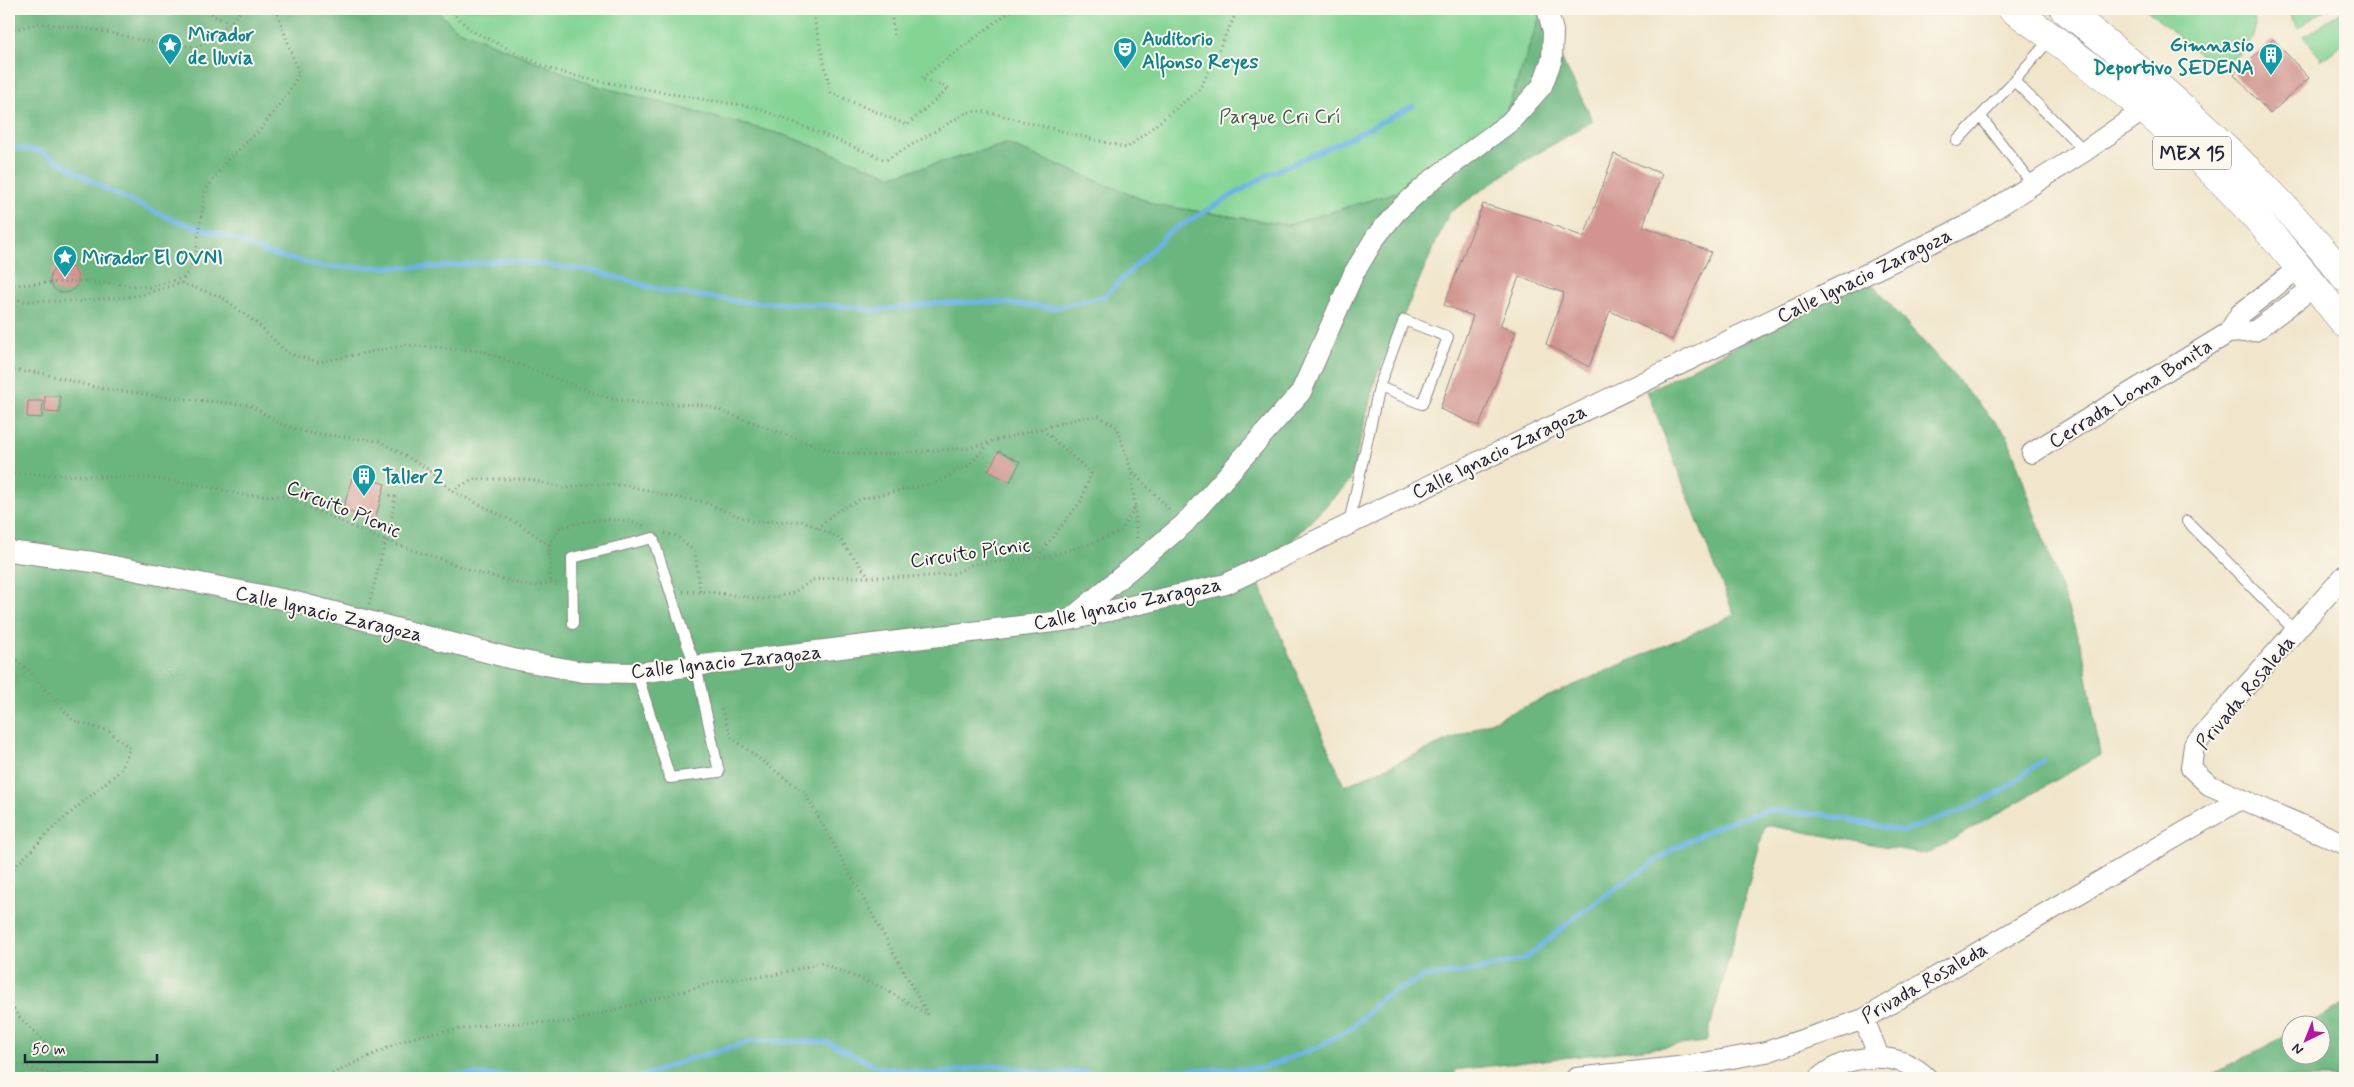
<svg xmlns="http://www.w3.org/2000/svg" width="2354" height="1087" viewBox="0 0 2354 1087" font-family="Mynerve,sans-serif">
<style>
.green{fill:#84d494;stroke:#537b68}
.forest{fill:#6bb67e;stroke:#466c5c}
.lines{fill:none;stroke-linecap:round;stroke-linejoin:round}
.stream{stroke:#6cb4e4;stroke-width:5}
.building{fill:#d1948f}
.lane-casing{stroke:#8a8484;stroke-width:12}
.street-casing{stroke:#8a8484;stroke-width:22}
.highway-casing{stroke:#8a8484;stroke-width:29}
.path{stroke:#8a8484;stroke-width:3;stroke-dasharray:1 4;stroke-linecap:butt}
.lane{stroke:#fff;stroke-width:10}
.street{stroke:#fff;stroke-width:20}
.highway{stroke:#fff;stroke-width:28}
.labels{text-anchor:middle;stroke-width:4;stroke-linejoin:round;paint-order:stroke}
.shield{fill:#fbf7ec;stroke:#636270;stroke-width:1}
.shield-label{font-size:19px;font-weight:bold;fill:#22223b}
.culture-label{font-size:20px;font-weight:bold;fill:#0d838f;stroke:#fbf7ec;text-anchor:start}
.park-label{font-size:20px;fill:#3f5756;stroke:#fbf7ec}
.street-label{font-size:20px;fill:#22223b;stroke:#fbf7ec}
</style>
<rect width="100%" height="100%" fill="#fbf7ec"/>
<filter id="ink" filterUnits="userSpaceOnUse"><feTurbulence type="fractalNoise" baseFrequency=".02" numOctaves="2"/><feDisplacementMap in="SourceGraphic" scale="10" xChannelSelector="R" yChannelSelector="G"/><feConvolveMatrix kernelMatrix="1 2 1 2 8 2 1 2 1" color-interpolation-filters="sRGB"/></filter>
<filter id="wash" filterUnits="userSpaceOnUse"><feTurbulence type="fractalNoise" baseFrequency=".0096" numOctaves="4" result="noise"/><feDisplacementMap in="SourceGraphic" scale="20" xChannelSelector="R" yChannelSelector="G"/><feGaussianBlur stdDeviation="1.12" result="paint"/><feColorMatrix in="noise" values="0 0 0 0 0 0 0 0 0 0 0 0 0 0 0 0 0 1.4 0 .05"/><feComposite in="paint" operator="in"/></filter>
<g filter="url(#wash)">
<rect width="100%" height="100%" fill="#f1e6cc"/>
<path class="green" d="M436 9H1536L1540 16 1507 111 1407 189 1288 225 1156 205 1007 144 892 176 784 135 593 85 454 28Z
M2146 9H2250L2256 24 2252 39 2241 53 2226 62 2209 63Z
M2286 9H2326L2298 28Z
M2345 9V43L2321 60 2304 36Z"/>
<path class="forest" d="M9 9H436L454 28 593 85 784 135 892 176 1007 144 1156 205 1288 225 1407 189 1507 111 1540 16 1593 121 1521 163 1449 213 1376 377 1350 481 1256 577 1344 786 1734 615 1647 391 1868 280 2007 435 2083 652 2100 755 1927 854 1765 825 1706 1042 1454 1070 1457 1078H9Z
M2345 1004V1078H2205L2291 1033 2292 1054H2322V1024H2307Z"/>
<g class="lines">
<path class="stream" d="M9 148 41 151 105 189 173 220 232 238 267 253 323 267H439L507 260 595 271 664 291 744 302 826 305 878 310 937 303 995 302 1054 308 1105 296 1168 233 1269 174 1350 138 1413 106
M1150 1071 1159 1078
M416 1078 461 1074 569 1078
M637 1078 689 1059 754 1041 827 1042 878 1067 933 1074 998 1065 1054 1074 1078 1071 1116 1075 1177 1070 1263 1068 1316 1048 1353 1027 1383 997 1424 977 1478 970 1527 958 1564 926 1620 885 1675 848 1722 824 1768 810 1820 814 1903 831 1958 812 2001 792 2043 760"/>
</g>
<g id="blocks">
<path class="building" d="M2273 39 2309 78 2270 114 2234 74Z
M1614 154 1662 174 1643 226 1711 252 1672 340 1610 311 1589 367 1546 344 1564 293 1519 277 1500 326 1516 332 1479 426 1440 409 1473 316 1444 305 1483 204 1539 220 1584 237Z
M50 279a14 14 0 1 1 28 0a14 14 0 1 1-28 0Z
M45 396H60V413L45 412Z
M28 401H43L42 418 27 417Z
M999 451 1020 462 1010 482 988 471Z
M353 474 385 484 375 520 343 510Z"/>
</g>
</g>
<g filter="url(#ink)">
<use href="#blocks" fill-opacity="0" stroke="#8a8484" stroke-width="1"/>
<g class="lines">
<g class="lane-casing">
<path id="lane" d="M2014 81 2051 38
M1981 117 2033 185
M1957 141 2014 81 2085 151
M2187 521 2295 631
M1349 523 1379 387 1404 320 1448 337 1422 404 1379 387
M573 624 572 558 653 538 687 644 696 666 719 772 670 778 637 673"/>
</g>
<g class="street-casing">
<path id="street" d="M2228 333 2255 331 2315 286
M2032 453 2228 333 2240 314 2300 267
M9 551 93 562 292 601 513 659 583 672 637 673 1070 620 1226 584 1974 222 2085 151 2145 109
M2345 575 2194 745 2191 768 2209 785 2345 844
M1073 617 1184 524 1301 392 1354 273 1375 238 1396 212 1433 179 1510 122 1542 86 1552 59 1553 31 1547 9
M1864 1019 1879 1057
M1576 1078 1687 1066 1766 1052 1864 1019 2241 799
M1819 1078C1849 1053 1898 1049 1927 1078"/>
</g>
<g class="highway-casing">
<path id="highway" d="M2012 9C2081 57 2147 108 2207 167 2257 215 2302 270 2345 324
M2064 9C2166 88 2264 176 2345 277"/>
</g>
<path class="path" d="M209 9 213 16 229 22
M448 9 472 31 550 69 583 78 695 98 755 107 886 160 966 113 977 111 992 113 1127 148 1200 89 1238 9
M812 9 831 93 907 125 949 88 921 79
M891 9 894 38
M9 31 39 23 97 30 150 42 198 47 230 23 242 9
M922 78 1013 9
M181 283 195 259 205 191 229 158 259 131 288 93 299 74 276 9
M9 285 85 281 149 287 183 278
M9 298 25 301H79L137 296 181 283 222 297 261 327 287 353 318 362 406 345 482 351 608 398 641 403 705 405 833 452 871 455 968 448 1080 418 1099 416 1117 427 1131 470 1171 511
M9 370 41 373 98 388 163 397 250 405 281 424 309 433 379 441 428 469 452 491 521 525 549 545 551 583
M9 473 149 478 212 487 242 495 284 496 378 538 479 573 529 586 551 583 560 585
M452 491 473 479H528L564 488 595 484 626 485 673 497 701 501 753 522 803 521 839 538 869 577
M1135 507 1137 541
M817 528 836 512 861 499 938 482 969 465 992 441
M665 533 677 536 695 552 700 592
M549 545 560 527C594 520 611 515 645 526
M1037 557 1081 501 1091 473 1041 428
M683 592H709L762 599 791 594 813 580 836 577H917L954 574 973 564 1046 557 1087 545 1121 531 1135 507 1131 472
M369 604 392 516 395 497 388 495
M9 654 28 670 74 721 109 731 130 748 121 770 55 826 15 867 9 876
M9 1000 17 1015 44 1041 59 1063 58 1077
M9 1061 62 1078
M323 1078 402 1041 427 1034 495 1024 570 1022 724 980 773 975 821 963 881 987 928 1015 805 793 732 738 721 708"/>
<use href="#lane" class="lane"/>
<use href="#street" class="street"/>
<use href="#highway" class="highway"/>
</g>
</g>
<defs>
<g id="sight-pin" transform="scale(1.25)"><path d="M0 17L-7.5 6A9.5 9.5 0 1 1 7.5 6Z" fill="#0f9aa8" stroke="#fbf7ec"/><path d="M0-6L1.8-2.2L6-1.7L2.9 1.2L3.7 5.4L0 3.3L-3.7 5.4L-2.9 1.2L-6-1.7L-1.8-2.2Z" fill="#fff"/></g>
<g id="theatre-pin" transform="scale(1.25)"><path d="M0 17L-7.5 6A9.5 9.5 0 1 1 7.5 6Z" fill="#0f9aa8" stroke="#fbf7ec"/><path d="M-5-5.5Q0-4 5-5.5V0Q5 5 0 6Q-5 5-5 0ZM-3.3-2.5H-1v1.5H-3.3ZM1-2.5H3.3v1.5H1ZM-2.8 1Q0 5.5 2.8 1Z" fill="#fff"/></g>
<g id="building-pin" transform="scale(1.25)"><path d="M0 17L-7.5 6A9.5 9.5 0 1 1 7.5 6Z" fill="#0f9aa8" stroke="#fbf7ec"/><path d="M-4-6H4V6H1V3H-1V6H-4ZM-2.5-4.3h1.7v1.8h-1.7ZM.8-4.3h1.7v1.8H.8ZM-2.5-1h1.7V.8h-1.7ZM.8-1h1.7V.8H.8Z" fill="#fff"/></g>
</defs>
<g fill-rule="evenodd">
<use href="#sight-pin" x="170" y="45"/>
<use href="#theatre-pin" x="1125" y="49"/>
<use href="#building-pin" x="2271" y="55"/>
<use href="#sight-pin" x="65" y="257"/>
<use href="#building-pin" x="364" y="476"/>
</g>
<g class="labels">
<rect class="shield" x="2153" y="136.5" width="78" height="33" rx="4"/>
<g class="shield-label">
<text x="2192" y="160">MEX 15</text>
</g>
<g class="culture-label">
<text x="188" y="41">Mirador<tspan x="188" dy="23">de lluvia</tspan></text>
<text x="1142" y="45">Auditorio<tspan x="1142" dy="23">Alfonso Reyes</tspan></text>
<text x="2254" y="51" text-anchor="end">Gimnasio<tspan x="2254" dy="23">Deportivo SEDENA</tspan></text>
<text x="82" y="264">Mirador El OVNI</text>
<text x="382" y="483">Taller 2</text>
</g>
<g class="park-label">
<text x="1280" y="123">Parque Cri Crí</text>
</g>
<g class="street-label">
<text transform="translate(1864 275) rotate(-26)" y="7">Calle Ignacio Zaragoza</text>
<text transform="translate(2130 393) rotate(-32)" y="7">Cerrada Loma Bonita</text>
<text transform="translate(1499 451) rotate(-26)" y="7">Calle Ignacio Zaragoza</text>
<text transform="translate(344 508) rotate(22)" y="7">Circuito Pícnic</text>
<text transform="translate(970 552) rotate(-8)" y="7">Circuito Pícnic</text>
<text transform="translate(1127 603) rotate(-12)" y="7">Calle Ignacio Zaragoza</text>
<text transform="translate(329 613) rotate(13)" y="7">Calle Ignacio Zaragoza</text>
<text transform="translate(726 661) rotate(-6)" y="7">Calle Ignacio Zaragoza</text>
<text transform="translate(2245 692) rotate(-50)" y="7">Privada Rosaleda</text>
<text transform="translate(1924 982) rotate(-30)" y="7">Privada Rosaleda</text>
</g>
</g>
<rect width="2354" height="1087" fill="none" stroke="#fbf7ec" stroke-width="30"/>
<g transform="translate(2306 1040) rotate(223)"><circle r="24" fill="#fbf7ec" stroke="#a4a2a5"/>
<path d="M0-4L9 19L0 12L-9 19Z" fill="#b5179e"/>
<text y="-8" font-size="14" font-weight="bold" text-anchor="middle" fill="#22223b">N</text>
</g>
<path d="M25 1054v8h132v-8" fill="none" stroke="#22223b" stroke-width="2.5"/>
<text x="32" y="1054" font-size="15" fill="#22223b" stroke="#fbf7ec" stroke-width="4" paint-order="stroke">50 m</text>
</svg>
